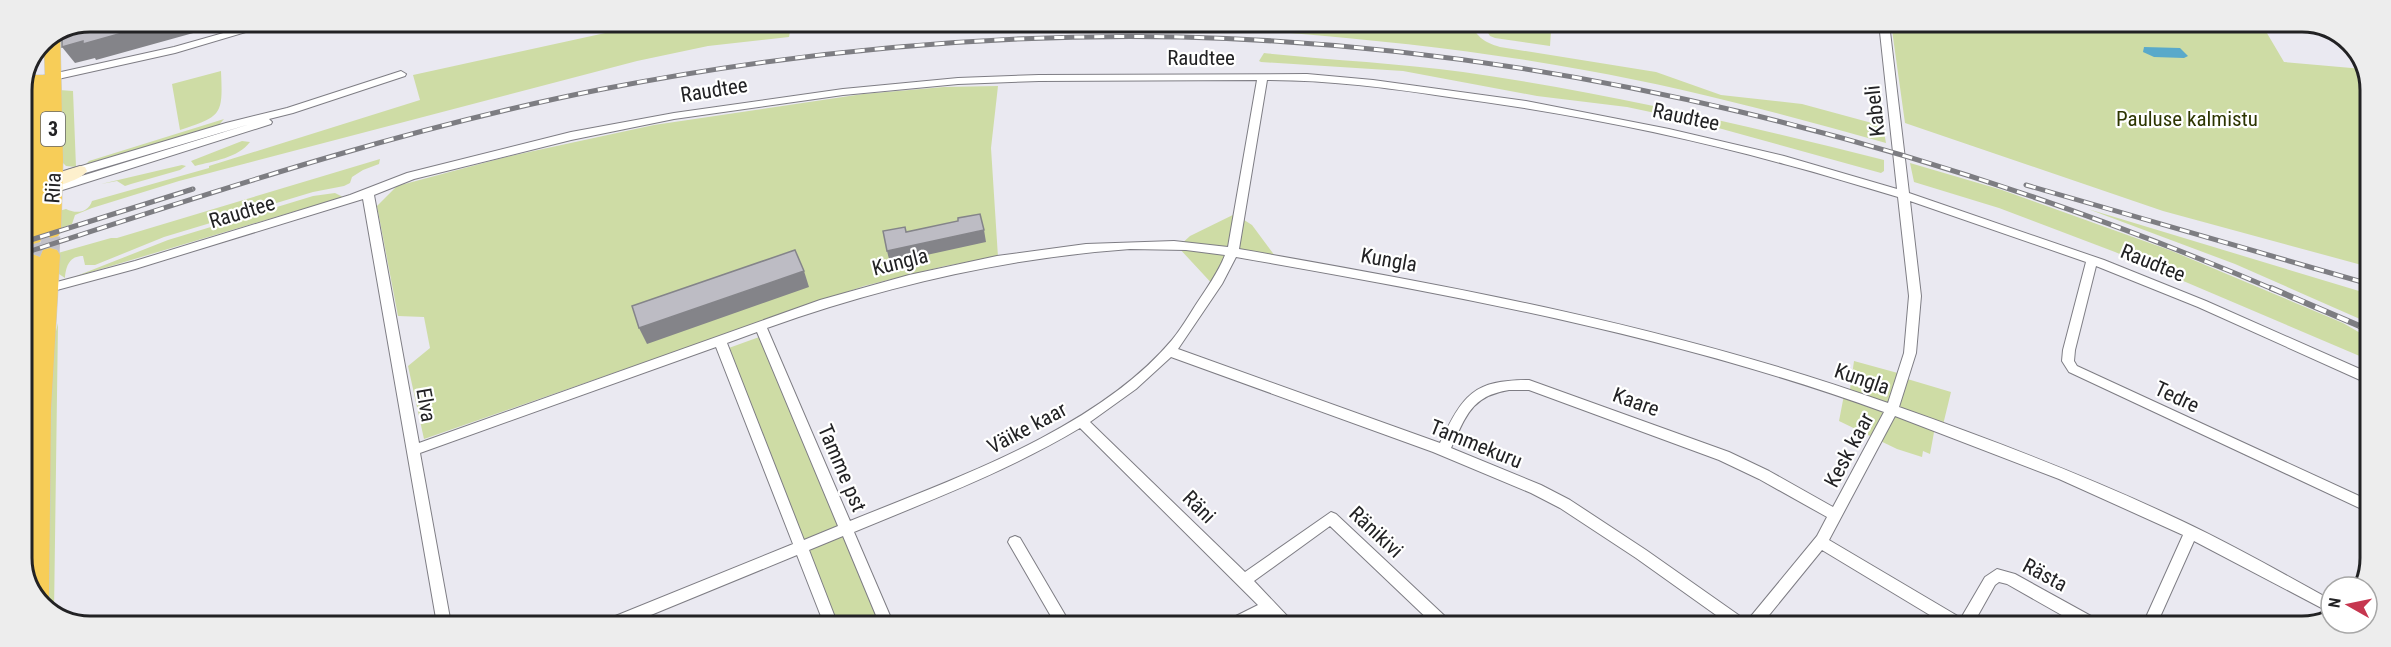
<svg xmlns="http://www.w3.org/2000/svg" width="2391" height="647" viewBox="0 0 2391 647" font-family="'Roboto Condensed',sans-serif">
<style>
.green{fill:#cedca5}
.water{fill:#59a9ca}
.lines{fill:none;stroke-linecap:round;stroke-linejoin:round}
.highway-tunnel{stroke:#c2c1c8;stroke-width:19;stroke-dasharray:19 9;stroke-linecap:butt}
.street-casing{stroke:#7e7d84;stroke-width:2}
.secondary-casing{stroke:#7e7d84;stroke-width:2}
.highway-casing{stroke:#cacaca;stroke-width:1}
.street{fill:#fff;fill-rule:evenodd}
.secondary{fill:#fdf0cd;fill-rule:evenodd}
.highway{fill:#f7cd58;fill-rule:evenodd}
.rail-far1-casing{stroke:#7d7d82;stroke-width:5}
.rail-casing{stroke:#7d7d82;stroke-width:6}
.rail-far1{stroke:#fff;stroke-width:3;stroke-dasharray:10;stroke-linecap:butt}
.rail{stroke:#fff;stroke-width:4;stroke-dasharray:12;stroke-linecap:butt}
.wall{fill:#a3a2a9}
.shaded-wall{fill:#848489}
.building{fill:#bdbcc4;stroke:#848489;stroke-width:1.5}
.labels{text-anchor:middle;stroke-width:4.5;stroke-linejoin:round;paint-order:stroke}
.shield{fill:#fff;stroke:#646466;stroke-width:1.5}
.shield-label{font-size:20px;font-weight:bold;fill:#222224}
.street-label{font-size:21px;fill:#222224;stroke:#fff}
.park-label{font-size:21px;fill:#2c3500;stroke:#fff}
.rim{fill:none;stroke:#222224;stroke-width:3}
</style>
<rect width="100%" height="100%" fill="#eae9f1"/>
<path class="green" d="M620 22H792L789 37 708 46 637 61 179 181 92 208 75 215 72 224 58 229 59 211 66 209C76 214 88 213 92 201L209 168V166L420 100 413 75 619 30Z
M866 22H969L865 30Z
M1287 23H1470C1478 38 1484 42 1500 47L1656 72 1721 95 1802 104 1883 126 1886 143C1786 115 1686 88 1584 70 1487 52 1388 41 1290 33Z
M1482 23H1575L1551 31 1550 46 1495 38 1490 36Z
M1891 23H2261L2284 62 2363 69 2370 85 2369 267 2163 211 1905 123Z
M1264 53C1330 60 1397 63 1463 72 1605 92 1745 125 1884 160V171L1881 173 1693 121 1627 107 1537 96 1403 71 1261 62 1259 61Z
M221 71C223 115 222 116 180 130L172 84Z
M998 86 991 148 998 257 945 266 864 286 424 439 408 366 430 348 424 317 398 316 377 206 397 186 506 157 654 125 863 94 944 87Z
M59 90 73 91 76 167 66 166 62 162Z
M224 119 218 126 84 166 89 161Z
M242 141 250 142C238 158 213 161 195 166L191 161Z
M380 159 379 164 363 170 352 177 350 183 344 186 313 192 164 237 95 265H85L83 256C70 256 66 265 65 278L59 274 58 253 111 238H117Z
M1910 163 2002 190 2172 251 2343 323 2369 338V360L2115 252 1999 208 1914 182Z
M182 165 186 166 180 170 131 184 125 186 117 181 101 184Z
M335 193 343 197 74 277 168 240 313 196Z
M2088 209 2369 294V323L2235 264Z
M1243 210 1241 218 1252 225 1278 260 1234 252 1216 288 1178 247 1190 236Z
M58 323 54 613 44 606 47 368Z
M762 336 882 625H833L726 349Z
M1854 361 1905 375 1904 378 1951 392 1942 429 1935 427 1930 454 1923 451 1922 457 1897 449 1839 421 1844 395 1849 396Z"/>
<path class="water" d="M2144 47 2180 48 2188 56 2184 58 2154 57 2143 52Z"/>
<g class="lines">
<path class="highway-tunnel" d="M50 255 51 231
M32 261 33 237"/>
<g class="street-casing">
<path id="street" d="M266 21H283L175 53 22 87 25 80 174 47Z
M1879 23H1889L1909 193 2104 260 2206 301 2369 373V384L2198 307 2096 266 2075 350 2074 361 2077 366 2368 500V512L2069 372 2062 361 2063 350 2086 262 1910 201 1921 296 1916 353 1899 407C1995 441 2090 477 2182 521 2233 545 2282 573 2331 600V613L2194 541 2156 626H2142L2183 535 2059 479 1895 416 1829 540 1961 618 1985 577 1997 569 2015 574 2100 621 2102 626H2081L2007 584 1999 582 1995 585 1972 626H1948L1822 550 1761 625H1730L1636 558 1560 508 1531 493 1433 452 1171 357 1136 389 1090 422 1245 572 1331 512 1336 514 1449 620 1451 625H1434L1330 526 1254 581 1291 620 1293 625H1277L1267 615 1247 625H1226L1228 620 1258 605 1080 428C1008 471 931 500 854 532L894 625H880L843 536 809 550 838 625 824 624 797 555 629 624H606L608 619 793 544 716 347 420 453 451 624H437L363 199 135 269 42 294 36 290 42 286 135 261 350 195 407 173 571 132 674 113 843 89 958 78 1039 75 1307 74 1373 80 1526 101 1669 129 1784 156 1897 189ZM1257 80 1228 247 1174 241 1086 244 997 256 909 275 820 300 419 443 374 195 414 179 571 140 674 119 843 95 958 84 1039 81ZM1267 80C1329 80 1389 88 1449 97 1562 112 1675 134 1784 164 1823 174 1860 186 1898 197L1909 296 1904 353 1888 403C1678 328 1458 287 1239 249ZM1130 249 1186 250 1225 255C1218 273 1206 289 1195 306 1188 317 1181 329 1172 340 1097 429 956 478 850 521L767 328C885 286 1005 258 1130 249ZM1236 257C1455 295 1675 336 1884 412L1833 507 1769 471 1729 452 1529 380C1473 380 1463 395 1440 443L1178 349 1222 284ZM757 332 838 526 804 540 727 343ZM1509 390H1529L1719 460 1759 479 1827 517 1817 536 1747 621 1646 550 1570 500 1541 485 1451 448C1466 416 1471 396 1509 390Z
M401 71 406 74 405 76 293 113 269 119 272 122 271 124 53 193 48 189 49 186 250 124 72 177 68 176 67 173 68 170 226 123 287 108Z
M1015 536 1020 538 1071 625H1056L1008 542 1010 538Z"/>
</g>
<g class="secondary-casing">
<path id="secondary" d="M80 166 85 167 87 171C79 182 58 183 46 193L38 217 33 218 21 212V200L27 202 31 191 21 194V184Z"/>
</g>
<g class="highway-casing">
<path id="highway" d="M60 33 63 160 61 231 58 236 51 238 43 234 40 242 33 244 26 242 23 237 31 79 34 75H45L44 40Z
M50 248 57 250 60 255 51 409 49 599 45 607C17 590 26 534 27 505L21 507V272L25 256 32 254 40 257 43 250Z"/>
</g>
<use href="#street" class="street"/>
<use href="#secondary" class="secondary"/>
<use href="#highway" class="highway"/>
<g class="rail-far1-casing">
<path id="rail-far1" d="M2026 185 2369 284
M21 243 193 189
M21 254C213 192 404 128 603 89 793 52 987 33 1181 37 1557 46 1931 143 2275 290"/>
</g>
<g class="rail-casing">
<path id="rail" d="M2271 288 2369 330"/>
</g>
<use href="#rail-far1" class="rail-far1"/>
<use href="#rail" class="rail"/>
</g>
<path class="wall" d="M2287 23H2319L2317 26Z"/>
<path class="shaded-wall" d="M102 21H233V22L96 60 95 58 75 63 62 47Z
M984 230 986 242 890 263 887 251Z
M804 271 809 287 647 344 639 328Z"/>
<path class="building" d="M90 21H102V22L105 21H165L83 44V41L62 47V33Z
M980 214 984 230 887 251 883 231 905 227 906 232 958 221V218Z
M795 250 804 271 639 328 632 306Z"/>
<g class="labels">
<rect class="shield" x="41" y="112" width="24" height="34" rx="4.5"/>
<g class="shield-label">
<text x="53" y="136">3</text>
</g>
<g class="street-label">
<text x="1201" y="65">Raudtee</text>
<text transform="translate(714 90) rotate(-9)" y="7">Raudtee</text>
<text transform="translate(1875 111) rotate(-96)" y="7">Kabeli</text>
<text transform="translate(1686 117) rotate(12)" y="7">Raudtee</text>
<text transform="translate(53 188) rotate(-87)" y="7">Riia</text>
<text transform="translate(242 212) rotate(-17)" y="7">Raudtee</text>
<text transform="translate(1389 260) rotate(10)" y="7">Kungla</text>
<text transform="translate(900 262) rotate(-14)" y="7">Kungla</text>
<text transform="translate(2153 263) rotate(22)" y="7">Raudtee</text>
<text transform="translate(1862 379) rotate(19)" y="7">Kungla</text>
<text transform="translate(2177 397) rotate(25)" y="7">Tedre</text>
<text transform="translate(1636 402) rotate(20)" y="7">Kaare</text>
<text transform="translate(426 405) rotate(80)" y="7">Elva</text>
<text transform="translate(1027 428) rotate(-28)" y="7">Väike kaar</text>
<text transform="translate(1476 444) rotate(22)" y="7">Tammekuru</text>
<text transform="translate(1849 450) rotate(-62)" y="7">Kesk kaar</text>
<text transform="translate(842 468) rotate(67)" y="7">Tamme pst</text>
<text transform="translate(1199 507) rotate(45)" y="7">Räni</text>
<text transform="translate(1376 532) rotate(43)" y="7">Ränikivi</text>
<text transform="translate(2045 575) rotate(28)" y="7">Rästa</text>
</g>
<g class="park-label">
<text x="2187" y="126">Pauluse kalmistu</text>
</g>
</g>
<path d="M0 0H2391V647H0ZM90 32H2302A58 58 0 0 1 2360 90V558A58 58 0 0 1 2302 616H90A58 58 0 0 1 32 558V90A58 58 0 0 1 90 32Z" fill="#ededed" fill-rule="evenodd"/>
<path class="rim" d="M90 32H2302A58 58 0 0 1 2360 90V558A58 58 0 0 1 2302 616H90A58 58 0 0 1 32 558V90A58 58 0 0 1 90 32Z"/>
<g transform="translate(2349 605) rotate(279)"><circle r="28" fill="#ffffff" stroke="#a7a7a7" stroke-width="1.5"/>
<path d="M0-4.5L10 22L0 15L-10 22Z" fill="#c6364f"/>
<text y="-9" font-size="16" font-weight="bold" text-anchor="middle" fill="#222224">N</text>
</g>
</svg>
